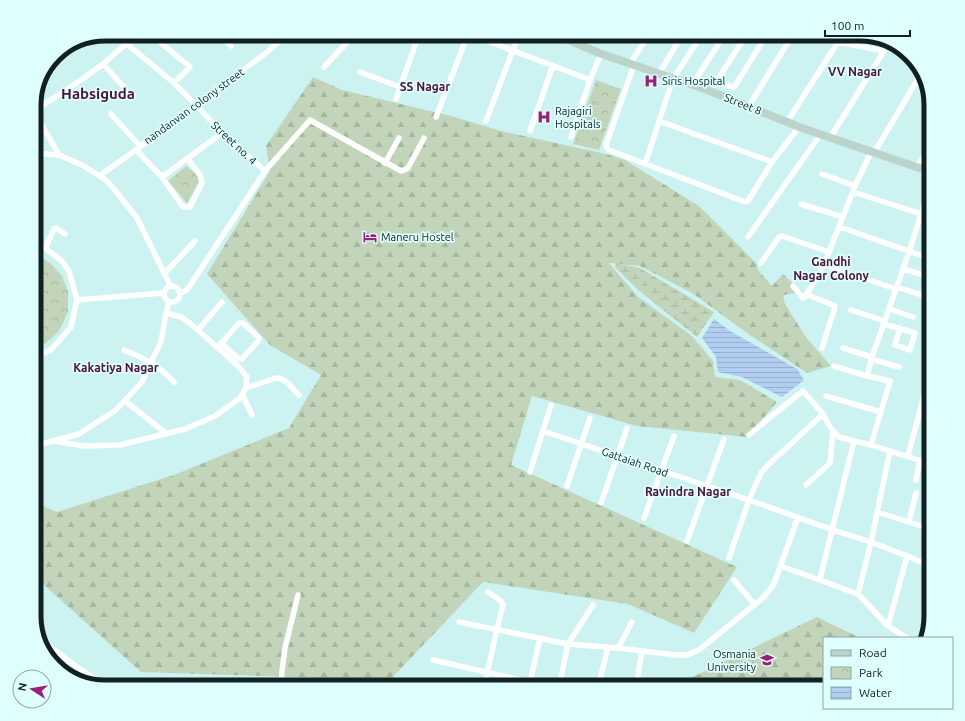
<svg xmlns="http://www.w3.org/2000/svg" width="965" height="721" viewBox="0 0 965 721" font-family="Ubuntu,sans-serif">
<style>
.forest{fill:url(#forest-firs)}
.wetland{fill:url(#wetland-marsh)}
.park{fill:url(#park-crowns)}
.water{fill:url(#water-rules)}
.lines{fill:none;stroke-linecap:round;stroke-linejoin:round}
.street{stroke:#fff;stroke-width:5.5}
.secondary{stroke:#bcd3cb;stroke-width:8}
.labels{text-anchor:middle;stroke-width:3.5;stroke-linejoin:round;paint-order:stroke}
.poi-label{font-size:11px;fill:#112020;stroke:#dffffe;text-anchor:start}
.street-label{font-size:11px;fill:#112020;stroke:#dffffe}
.neighbourhood-label{font-size:12px;font-weight:bold;fill:#4d133b;stroke:#dffffe}
.district-label{font-size:15px;font-weight:bold;fill:#4d133b;stroke:#dffffe}
.rim{fill:none;stroke:#112020;stroke-width:5}
</style>
<defs>
<pattern id="forest-firs" width="22" height="20" patternUnits="userSpaceOnUse"><rect width="22" height="20" fill="#c2d5ba"/><path d="M5 1l3.5 6h-7zM16 11l3.5 6h-7z" fill="#a6b7a0"/></pattern>
<pattern id="wetland-marsh" width="20" height="14" patternUnits="userSpaceOnUse"><rect width="20" height="14" fill="#c2d5ba"/><path d="M1 5h8M5 5V1M11 12h8M15 12V8" fill="none" stroke="#a6b7a0"/></pattern>
<pattern id="park-crowns" width="20" height="18" patternUnits="userSpaceOnUse"><rect width="20" height="18" fill="#c2d5ba"/><path d="M2 6a3 3 0 1 1 6 0M12 15a3 3 0 1 1 6 0" fill="none" stroke="#a6b7a0"/></pattern>
<pattern id="water-rules" width="6" height="5" patternUnits="userSpaceOnUse"><rect width="6" height="5" fill="#b1cdf0"/><path d="M0 2.5h6" fill="none" stroke="#97b0ce"/></pattern>
</defs>
<rect width="100%" height="100%" fill="#ccf3f2"/>
<path class="forest" d="M313 77 342 90 451 116 501 131 606 154 625 160 699 206 756 263 758 270 772 286 783 274 802 292 783 295 785 304 805 336 831 366 807 373 747 333 692 293 640 266 609 263 638 297 692 336 713 361 715 377 740 380 777 402 747 437 637 426 532 396 511 465 737 567 694 633 628 604 483 582 390 680 141 672 34 576V502L57 512 174 475 289 428 321 375 270 345 207 274 270 171 266 146Z
M817 617 860 638H824V687H666L695 676Z"/>
<path class="wetland" d="M616 263 640 268 714 312 697 337 637 289 615 267Z"/>
<path class="park" d="M596 80 621 89 599 150 573 144Z
M186 166 199 176V181L187 203 168 181Z
M34 254 49 262 62 276 68 291V312L59 331 46 343 34 348Z"/>
<path class="water" d="M714 319 730 331 797 369 804 380 782 397 742 377 718 372 716 357 702 338Z"/>
<g class="lines">
<path class="street" d="M115 34 174 83 196 105 222 133 265 171
M150 34 190 67 174 83
M217 34 231 46
M470 34C510 50 550 64 590 80
M838 42 884 51
M585 47 591 34
M103 64 124 87
M630 64 649 34
M634 65 606 145 607 148 609 150 745 202 748 201 772 162 799 127
M324 67 355 34
M360 72 400 87
M659 74 682 35
M716 82 733 87 735 86 767 34
M692 85 725 34
M710 91 747 34
M396 99 419 34
M749 106 793 34
M34 111 81 80 103 64 126 44
M34 111 59 155
M111 114 140 146
M436 117 468 34
M486 121 519 34
M659 121 772 162
M787 122 838 42 827 34
M530 131 553 65
M571 137 590 80 601 54
M830 138 884 51 885 42
M136 150 162 177 183 207H190L202 183 200 175 187 158
M34 153 59 155 82 165 106 180 114 189 137 218 170 285
M874 153 922 72
M385 163 399 138
M645 164 673 79 702 34
M917 167 931 146
M822 174 855 186
M99 176 136 150 163 129 196 105 266 53 287 34
M162 177 222 133
M853 192 931 217
M801 204 843 217
M840 227 931 259
M748 237 820 135
M45 248 54 229 56 228 65 234
M761 263 779 237 782 236 829 252
M824 265 896 289
M903 269 931 277
M164 274 195 241
M164 294a8 8 0 1 1 16 0a8 8 0 1 1-16 0Z
M793 286 803 298 805 297 824 265 855 186 871 152
M897 287 925 296
M181 293 187 290 265 171 310 120 401 171 404 170 408 168 424 138
M806 294 835 306V307L822 348
M77 300 163 293
M889 309 913 317
M851 310 885 321
M884 324 915 333 910 350 895 345 900 328
M198 330 222 302
M218 347 239 323H242L244 324 259 338 258 341 242 359H239L221 343
M843 348 872 357
M124 350C144 358 159 366 174 382
M34 357 51 350 71 327 77 300 69 271 62 261 45 248 34 246
M871 359 899 367
M834 366 867 376 890 381 871 445
M867 376 872 357 909 252 931 183
M246 388 276 378C286 378 292 388 299 395
M242 394 252 415
M826 396 881 412
M125 401 167 434
M543 431 749 500 833 530 871 542 907 556 888 626
M749 435 774 414 803 391 823 414 830 427 839 437 854 441 871 445 931 464
M53 441 84 446 120 445 185 429 215 416 239 399 246 388 247 377 238 366 191 324 181 317 166 313
M34 446 79 434 116 410 142 382 151 362 161 342 166 313 169 302
M908 456 924 395
M530 472 551 405
M916 480 920 460
M806 485 830 463 833 431
M567 486 590 418
M601 503 627 428
M877 512 931 529
M644 518 674 436
M909 522 916 493
M687 541 724 439
M907 556 928 565H931
M729 558 749 500 761 473 767 466 823 414
M781 566 858 594 888 626 907 638
M820 579 854 441
M734 580 755 605
M858 594 871 542 890 451
M459 622 568 644 618 648 676 655H687L699 650 764 597 774 584 798 517
M39 638 77 667 95 679 123 687
M618 648 632 622
M433 660 530 682
M151 687H160
M280 687 285 648 298 595
M484 687 497 629 503 605 501 601 488 592
M529 687 540 638
M559 687 568 644 593 605
M598 687 608 647
M636 687 642 651"/>
<path class="secondary" d="M555 34 599 53 663 75 705 89 787 122 799 127 931 172"/>
</g>
<defs>
<g id="hospital-bare" transform="scale(1.08)"><path d="M-5-5h3v3.5h4V-5h3V5h-3V1.5h-4V5h-3Z" fill="#9b1f77" stroke="#dffffe" stroke-width="2.5" paint-order="stroke"/></g>
<g id="hotel-bare" transform="scale(1.08)"><path d="M-6-4.5h1.5V1H6V5H4.5V3h-9V5H-6ZM-4 0a1.8 1.8 0 1 1 3.6 0ZM.5 0V-2.5h3Q6-2.5 6 0Z" fill="#9b1f77" stroke="#dffffe" stroke-width="2.5" paint-order="stroke"/></g>
<g id="university-bare" transform="scale(1.08)"><path d="M0-5L7-2L0 1L-7-2ZM-4 1L0 2.5L4 1V4Q0 6-4 4Z" fill="#9b1f77" stroke="#dffffe" stroke-width="2.5" paint-order="stroke"/></g>
</defs>
<g fill-rule="evenodd">
<use href="#hospital-bare" x="651" y="81"/>
<use href="#hospital-bare" x="544" y="117"/>
<use href="#hotel-bare" x="370" y="237"/>
<use href="#university-bare" x="767" y="660"/>
</g>
<g class="labels">
<g class="poi-label">
<text x="662" y="85">Siris Hospital</text>
<text x="555" y="115">Rajagiri<tspan x="555" dy="13">Hospitals</tspan></text>
<text x="381" y="241">Maneru Hostel</text>
<text x="756" y="658" text-anchor="end">Osmania<tspan x="756" dy="13">University</tspan></text>
</g>
<g class="street-label">
<text transform="translate(743 104) rotate(22)" y="4">Street 8</text>
<text transform="translate(194 106) rotate(-36)" y="4">nandanvan colony street</text>
<text transform="translate(234 143) rotate(43)" y="4">Street no. 4</text>
<text transform="translate(635 462) rotate(19)" y="4">Gattaiah Road</text>
</g>
<g class="neighbourhood-label">
<text x="855" y="76">VV Nagar</text>
<text x="425" y="91">SS Nagar</text>
<text x="831" y="266">Gandhi<tspan x="831" dy="14">Nagar Colony</tspan></text>
<text x="116" y="372">Kakatiya Nagar</text>
<text x="688" y="496">Ravindra Nagar</text>
</g>
<g class="district-label">
<text x="98" y="99">Habsiguda</text>
</g>
</g>
<path d="M0 0H965V721H0ZM105 41H860A64 64 0 0 1 924 105V616A64 64 0 0 1 860 680H105A64 64 0 0 1 41 616V105A64 64 0 0 1 105 41Z" fill="#dffffe" fill-rule="evenodd"/>
<path class="rim" d="M105 41H860A64 64 0 0 1 924 105V616A64 64 0 0 1 860 680H105A64 64 0 0 1 41 616V105A64 64 0 0 1 105 41Z"/>
<rect x="823" y="637" width="130" height="72" fill="#dffffe" stroke="#8da6a5"/>
<rect x="831" y="650" width="20" height="6" fill="#bcd3cb" stroke="#8da6a5"/>
<text x="859" y="657" font-size="12" fill="#112020">Road</text>
<rect x="831" y="667" width="20" height="12" fill="url(#park-crowns)" stroke="#8da6a5"/>
<text x="859" y="677" font-size="12" fill="#112020">Park</text>
<rect x="831" y="687" width="20" height="12" fill="url(#water-rules)" stroke="#8da6a5"/>
<text x="859" y="697" font-size="12" fill="#112020">Water</text>
<g transform="translate(32 689) rotate(282)"><circle r="19" fill="#dffffe" stroke="#8da6a5"/>
<path d="M0-3L7 15L0 10L-7 15Z" fill="#9b1f77"/>
<text y="-6" font-size="11" font-weight="bold" text-anchor="middle" fill="#112020">N</text>
</g>
<path d="M825 30v6h85v-6" fill="none" stroke="#112020" stroke-width="2"/>
<text x="831" y="30" font-size="12" fill="#112020" stroke="#dffffe" stroke-width="3" paint-order="stroke">100 m</text>
</svg>
